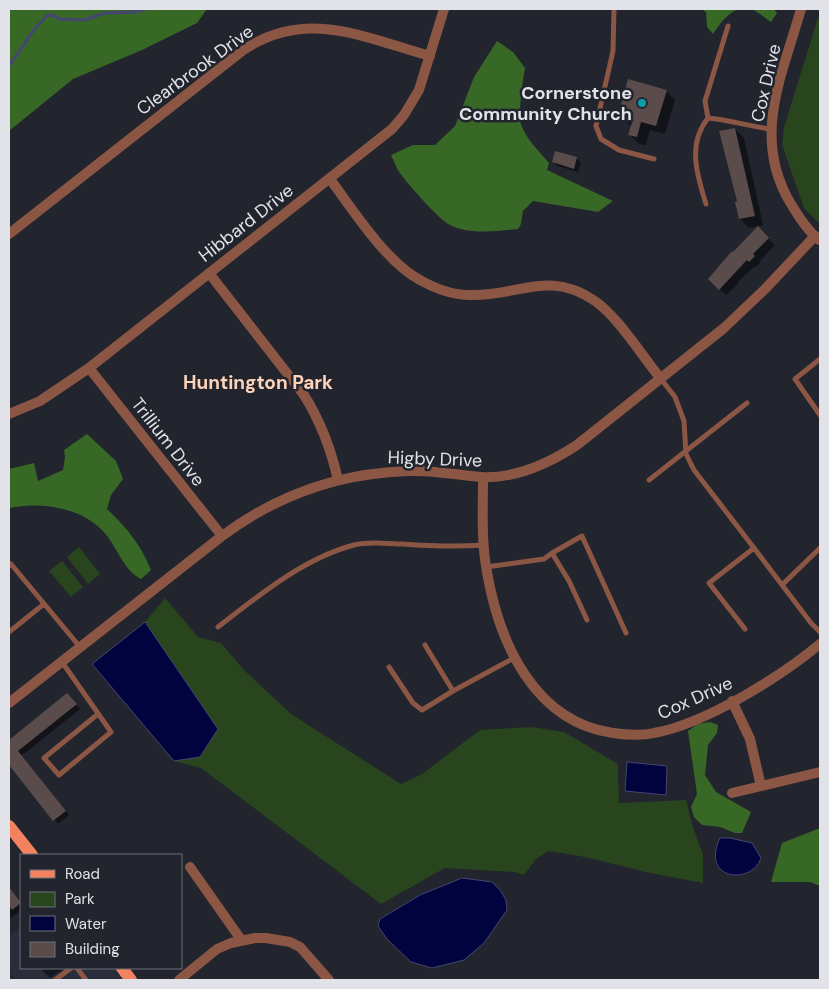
<svg xmlns="http://www.w3.org/2000/svg" width="829" height="989" viewBox="0 0 829 989" font-family="'DM Sans',sans-serif">
<style>
.built{fill:#292c3b}
.green{fill:#29451e}
.forest{fill:#386825}
.water{fill:#00033e;stroke:#444671}
.shadow{fill:#0007}
.lines{fill:none;stroke-linecap:round;stroke-linejoin:round}
.stream{stroke:#444671;stroke-width:3}
.building{fill:#594c4a}
.lane{stroke:#8c5644;stroke-width:5}
.street{stroke:#8c5644;stroke-width:10}
.primary{stroke:#f3835f;stroke-width:12}
.culture-dot{fill:#0f9aa8;stroke:#22242e;stroke-width:2}
.labels{text-anchor:middle;stroke-width:5;stroke-linejoin:round;paint-order:stroke}
.street-label{font-size:18px;fill:#e1e3e9;stroke:#22242e}
.poi-label{font-size:18px;font-weight:bold;fill:#e1e3e9;stroke:#22242e;text-anchor:end}
.neighbourhood-label{font-size:19px;font-weight:bold;fill:#fed3b9;stroke:#22242e}
</style>
<rect width="100%" height="100%" fill="#22242e"/>
<path class="built" d="M21 927V968H118L128 980H16L9 972V936Z"/>
<path class="green" d="M818 18 820 19V224L804 208 782 145 784 127Z
M79 547 100 574 88 584 67 557Z
M62 561 83 587 71 597 49 571Z
M165 598 198 637 221 643 244 670 291 714 401 784 422 774 480 730 531 727 564 732 618 764 619 803 686 800 693 827 703 855V883L650 873 585 857 548 851 536 859 524 875 514 872 445 868 381 904 201 768 174 761 200 757 145 622Z"/>
<path class="forest" d="M9 9H207L197 23 142 50 73 79 9 131Z
M701 9H774L777 13 771 22C765 18 757 11 751 9 733 5 722 21 713 34L707 27 706 12Z
M497 41 513 52 525 68C523 78 518 116 521 124 526 139 539 151 549 163L547 170 613 201 598 212 533 201 523 211 521 224 518 229C497 231 470 235 450 225 439 220 407 183 399 172 396 167 394 161 391 155L413 145H435L455 126 474 77Z
M87 434 116 461 123 479 111 495 107 509C127 528 141 545 151 570L141 579C125 571 118 551 108 537 87 508 42 501 9 508V469L34 463 38 481 63 470 65 457 64 450Z
M710 722 718 725 717 733 708 745 705 775 716 792 751 812 742 833H735L720 827 702 825 694 817 691 807 697 794 688 731 698 724Z
M820 828V886L810 882H771L782 843Z"/>
<path class="water" d="M145 622 218 729 200 757 174 761 92 664Z
M627 762 667 766 666 795 625 791Z
M720 838H730L752 843 761 858C752 885 700 881 720 838Z
M462 878 492 882 500 890 506 900 507 910 484 943 464 960 432 968 411 962 387 939 378 926 380 919 420 895Z"/>
<path class="shadow" d="M666 91 675 100 665 134 650 130 646 145 639 144 630 135 632 125 628 124 619 115Z
M735 129 744 138 763 225 749 228 740 219Z
M576 158 581 162 578 172 558 166 553 162Z
M758 228 775 245 759 262 760 263 756 267 755 266 737 283 738 284 726 295 710 279Z
M71 699 80 709 21 756 69 815 58 824 9 764V741Z
M11 893 20 902 21 901V912L20 911 9 919V895Z
M40 968H66L50 978Z"/>
<g class="lines">
<path class="stream" d="M9 66 36 27 48 15 55 16 59 19 84 20 105 13 134 12 146 9"/>
</g>
<path class="building" d="M628 79 667 90 656 126 641 122 637 137 628 135 633 119 618 115Z
M735 128 755 216 739 219 735 202 737 201 719 131Z
M555 151 577 157 574 169 552 162Z
M758 226 769 238 753 254 755 256 749 262 747 260 744 263 719 290 708 279 732 251 733 252Z
M67 693 77 704 18 751 66 811 53 821 9 765V740Z
M9 887 21 903 12 910 9 906Z"/>
<g class="lines">
<path class="lane" d="M614 9 613 51 596 126 601 139 619 150 654 159
M708 118 705 101 728 26
M706 204C697 175 687 144 708 118 730 120 748 126 770 129
M820 359 795 379 820 415
M661 379 675 397 684 421 686 454 694 470 754 548
M649 480 747 403
M552 553 582 536 626 633
M9 566 11 564 80 647
M486 567 544 559 552 553 569 581 587 620
M783 584 820 548
M218 627C258 596 304 558 354 545 369 541 388 544 403 544 430 546 457 547 483 545
M745 629 709 583 754 548 811 623 820 632
M9 632 44 604
M425 645 453 691
M62 662 111 732 59 775 44 758 98 714
M389 667 413 703 422 710 453 691 514 658
M77 968 86 980
M55 980 71 968"/>
<path class="street" d="M801 9C782 76 751 138 791 204 799 217 807 230 819 240
M330 179C353 210 386 262 420 280 436 289 455 296 474 295 520 295 550 270 595 301 619 318 642 356 661 379
M9 234 242 51C306 7 365 38 430 56
M209 273 304 395C321 422 331 449 338 480
M89 368 222 536
M9 414 40 401 89 368 392 129 404 115 419 90 444 9
M483 477C483 509 481 541 487 572 499 642 534 722 613 733 627 735 641 736 654 733 705 724 780 677 820 644
M732 701 750 739 761 786
M9 703 222 536C277 495 340 473 409 471 433 470 457 475 481 477 516 479 548 464 577 445L724 328 765 289 815 236
M732 793 820 772
M190 867 242 941
M179 980 217 949 231 943 255 938H266L290 942 300 947 329 980"/>
<path class="primary" d="M9 826 32 855
M122 968 131 980"/>
</g>
<circle class="culture-dot" cx="642" cy="103" r="5"/>
<g class="labels">
<g class="street-label">
<text transform="translate(195 70) rotate(-36)" y="6">Clearbrook Drive</text>
<text transform="translate(766 83) rotate(-77)" y="6">Cox Drive</text>
<text transform="translate(246 223) rotate(-38)" y="6">Hibbard Drive</text>
<text transform="translate(168 442) rotate(52)" y="6">Trillium Drive</text>
<text transform="translate(435 459) rotate(2)" y="6">Higby Drive</text>
<text transform="translate(695 698) rotate(-24)" y="6">Cox Drive</text>
</g>
<g class="poi-label">
<text x="632" y="99">Cornerstone<tspan x="632" dy="21">Community Church</tspan></text>
</g>
<g class="neighbourhood-label">
<text x="258" y="389">Huntington Park</text>
</g>
</g>
<rect width="829" height="989" fill="none" stroke="#e1e3e9" stroke-width="20"/>
<rect x="20" y="854" width="162" height="115" fill="#22242e" stroke="#6e7079"/>
<rect x="30" y="870" width="25" height="8" fill="#f3835f" stroke="#6e7079"/>
<text x="65" y="879" font-size="15" fill="#e1e3e9">Road</text>
<rect x="30" y="892" width="25" height="15" fill="#29451e" stroke="#6e7079"/>
<text x="65" y="904" font-size="15" fill="#e1e3e9">Park</text>
<rect x="30" y="916" width="25" height="15" fill="#00033e" stroke="#6e7079"/>
<text x="65" y="929" font-size="15" fill="#e1e3e9">Water</text>
<rect x="30" y="942" width="25" height="15" fill="#594c4a" stroke="#6e7079"/>
<text x="65" y="954" font-size="15" fill="#e1e3e9">Building</text>
</svg>
